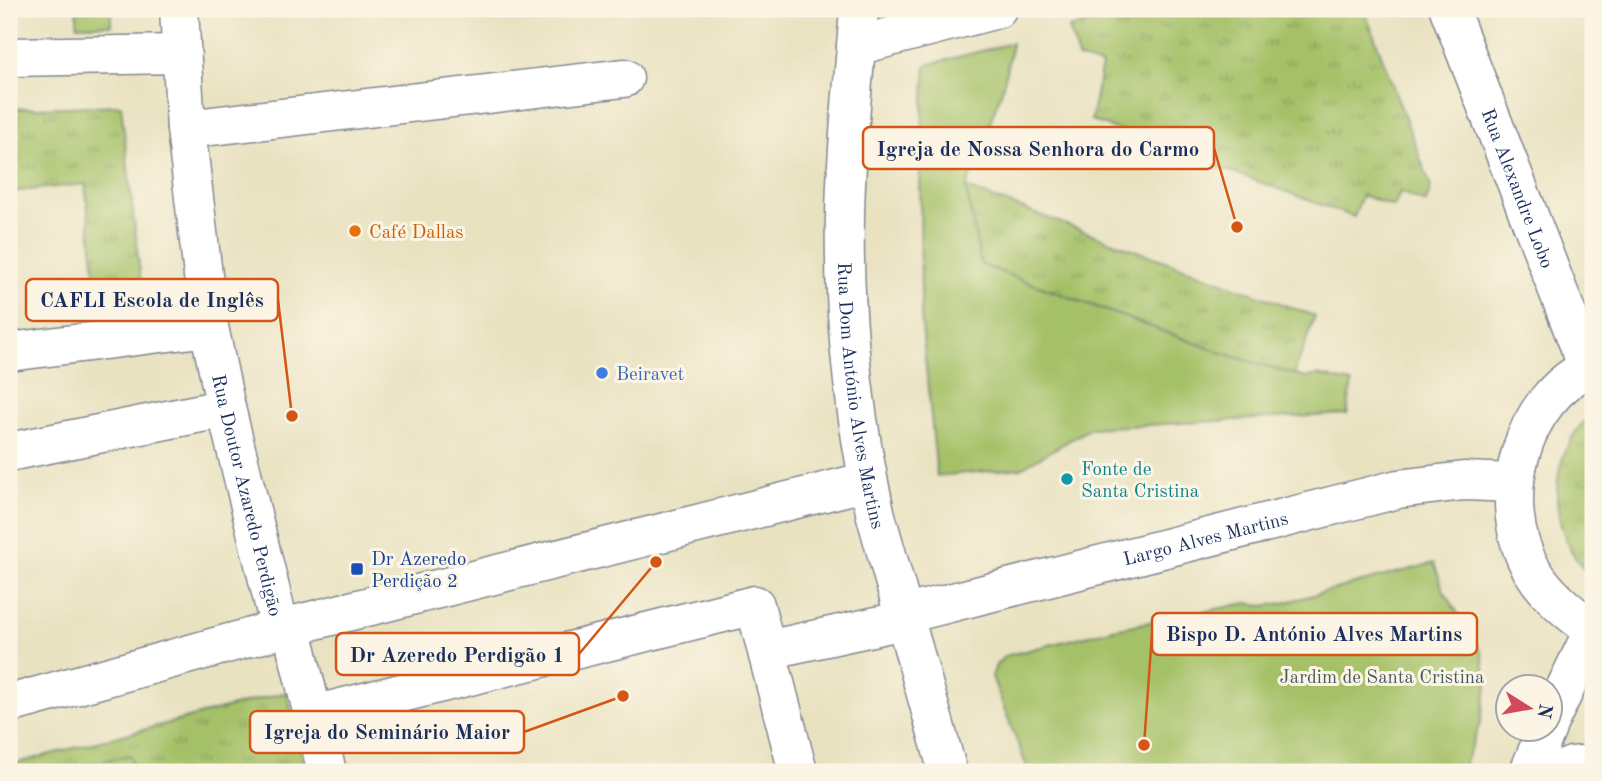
<svg xmlns="http://www.w3.org/2000/svg" width="1602" height="781" viewBox="0 0 1602 781" font-family="'Old Standard TT',serif">
<style>
.grass{fill:url(#grass-tufts);stroke:#607863;stroke-width:2}
.garden{fill:#a5c168;stroke:#607863;stroke-width:2}
.lines{fill:none;stroke-linecap:round;stroke-linejoin:round}
.minor-casing{stroke:#828890;stroke-width:41}
.major-casing{stroke:#828890;stroke-width:41}
.minor{stroke:#fff;stroke-width:38}
.major{stroke:#fff;stroke-width:38}
.food-dot{fill:#e8710a;stroke:#fcf5e5;stroke-width:2.5}
.shop-dot{fill:#3f7fe0;stroke:#fcf5e5;stroke-width:2.5}
.culture-dot{fill:#0f9aa8;stroke:#fcf5e5;stroke-width:2.5}
.transit-dot{fill:#1a4fb4;stroke:#fcf5e5;stroke-width:2.5}
.labels{text-anchor:middle;stroke-width:6;stroke-linejoin:round;paint-order:stroke}
.street-label{font-size:19px;fill:#1b2f5e;stroke:#fcf5e5}
.food-label{font-size:19px;fill:#c56008;stroke:#fcf5e5;text-anchor:start}
.shop-label{font-size:19px;fill:#366cbe;stroke:#fcf5e5;text-anchor:start}
.culture-label{font-size:19px;fill:#0d838f;stroke:#fcf5e5;text-anchor:start}
.transit-label{font-size:19px;fill:#164399;stroke:#fcf5e5;text-anchor:start}
.park-label{font-size:19px;fill:#445b61;stroke:#fcf5e5}
.leader{fill:none;stroke:#d45514;stroke-width:2.5}
.callout-dot{fill:#d45514;stroke:#fcf5e5;stroke-width:2.5}
.callout{fill:#fcf5e5;stroke:#d45514;stroke-width:2.5}
.callout-label{font-size:21px;text-anchor:middle;font-weight:bold;fill:#1b2f5e}
</style>
<defs>
<pattern id="grass-tufts" width="24" height="20" patternUnits="userSpaceOnUse" patternTransform="scale(1.75)"><rect width="24" height="20" fill="#a5c168"/><path d="M3 7l-1-3M5 7V3M7 7l1-3M15 17l-1-3M17 17v-4M19 17l1-3" fill="none" stroke="#869d59"/></pattern>
</defs>
<rect width="100%" height="100%" fill="#fcf5e5"/>
<filter id="ink" filterUnits="userSpaceOnUse"><feTurbulence type="fractalNoise" baseFrequency=".0143" numOctaves="2"/><feDisplacementMap in="SourceGraphic" scale="14" xChannelSelector="R" yChannelSelector="G"/><feConvolveMatrix kernelMatrix="1 2 1 2 8 2 1 2 1" color-interpolation-filters="sRGB"/></filter>
<filter id="wash" filterUnits="userSpaceOnUse"><feTurbulence type="fractalNoise" baseFrequency=".00686" numOctaves="4" result="noise"/><feDisplacementMap in="SourceGraphic" scale="28" xChannelSelector="R" yChannelSelector="G"/><feGaussianBlur stdDeviation="1.57" result="paint"/><feColorMatrix in="noise" values="0 0 0 0 0 0 0 0 0 0 0 0 0 0 0 0 0 1.4 0 .05"/><feComposite in="paint" operator="in"/></filter>
<g filter="url(#wash)">
<rect width="100%" height="100%" fill="#e9e2c1"/>
<path class="grass" d="M77 9H111V25H77Z
M1141 9H1364L1431 187 1426 203 1400 192 1394 207 1362 195 1354 217 1091 120 1102 65 1078 58 1069 28Z
M121 105 143 301 99 307 85 184 9 192V109Z
M966 188 1315 316 1294 375 1225 354 981 265Z
M1593 414V577C1546 539 1544 452 1593 414Z
M287 692 306 772H9V765Z"/>
<path class="garden" d="M1012 43 1003 87 966 188 981 265 1225 354 1306 378 1318 375 1352 383 1347 414 1091 428 1021 468 937 476 921 317 920 159 926 65Z
M1434 563 1443 589 1482 653 1487 687 1480 724 1461 772H1029L992 677 996 665 1005 656 1114 629 1247 603 1264 606 1283 603Z
M130 755 134 772H53Z"/>
</g>
<g filter="url(#ink)">
<g class="lines">
<g class="minor-casing">
<g id="minor">
<path id="s1" d="M179 9 186 129 209 327 226 408 280 629"/>
<path id="s2" d="M859 9C854 77 846 147 845 215 843 315 854 419 876 516L948 772"/>
<path d="M856 46 997 9"/>
<path d="M9 57 180 54"/>
<path d="M186 129 624 78"/>
<path d="M9 352 209 327"/>
<path d="M9 452 226 408"/>
<path id="s3" d="M902 615 1398 489 1464 481 1514 483"/>
<path d="M291 626 327 772"/>
<path d="M767 650 904 620"/>
<path d="M9 704 291 626 868 481"/>
<path d="M313 715 755 605 798 772"/>
<path d="M1558 772 1572 766 1593 764"/>
</g>
</g>
<g class="major-casing">
<g id="major">
<path id="s4" d="M1449 9 1588 368"/>
<path d="M1593 366C1519 397 1493 504 1532 570 1548 596 1569 612 1593 630"/>
<path d="M1550 720 1593 631"/>
<path d="M1529 772 1547 728"/>
</g>
</g>
<use href="#minor" class="minor"/>
<use href="#major" class="major"/>
</g>
</g>
<circle class="food-dot" cx="355" cy="231" r="7"/>
<circle class="shop-dot" cx="602" cy="373" r="7"/>
<circle class="culture-dot" cx="1067" cy="479" r="7"/>
<rect class="transit-dot" x="350" y="562" width="14" height="14" rx="3.5"/>
<g class="labels">
<g class="street-label">
<text dy="7" stroke="none"><textPath href="#s4" startOffset="192">Rua Alexandre Lobo</textPath></text>
<text dy="7" stroke="none"><textPath href="#s2" startOffset="388">Rua Dom António Alves Martins</textPath></text>
<text dy="7" stroke="none"><textPath href="#s1" startOffset="492">Rua Doutor Azaredo Perdigão</textPath></text>
<text dy="7" stroke="none"><textPath href="#s3" startOffset="313">Largo Alves Martins</textPath></text>
</g>
<g class="food-label">
<text x="369" y="238">Café Dallas</text>
</g>
<g class="shop-label">
<text x="616" y="380">Beiravet</text>
</g>
<g class="culture-label">
<text x="1081" y="475">Fonte de<tspan x="1081" dy="22">Santa Cristina</tspan></text>
</g>
<g class="transit-label">
<text x="371" y="565">Dr Azeredo<tspan x="371" dy="22">Perdição 2</tspan></text>
</g>
<g class="park-label">
<text x="1382" y="683">Jardim de Santa Cristina</text>
</g>
</g>
<path class="leader" d="M1237 227L1214 148M292 416L278 300M1144 745L1152 634M656 562L579 654M623 696L524 732"/>
<g class="callout-dot">
<circle cx="1237" cy="227" r="7"/>
<circle cx="292" cy="416" r="7"/>
<circle cx="1144" cy="745" r="7"/>
<circle cx="656" cy="562" r="7"/>
<circle cx="623" cy="696" r="7"/>
</g>
<g class="callout">
<rect x="863" y="127" width="351" height="42" rx="7"/>
<rect x="26" y="279" width="252" height="42" rx="7"/>
<rect x="1152" y="613" width="325" height="42" rx="7"/>
<rect x="336" y="633" width="243" height="42" rx="7"/>
<rect x="250" y="711" width="274" height="42" rx="7"/>
</g>
<g class="callout-label">
<text x="1038" y="156">Igreja de Nossa Senhora do Carmo</text>
<text x="152" y="307">CAFLI Escola de Inglês</text>
<text x="1314" y="641">Bispo D. António Alves Martins</text>
<text x="457" y="662">Dr Azeredo Perdigão 1</text>
<text x="387" y="739">Igreja do Seminário Maior</text>
</g>
<rect width="1602" height="781" fill="none" stroke="#fcf5e5" stroke-width="35"/>
<g transform="translate(1529 708) rotate(101)"><circle r="33" fill="#fcf5e5" stroke="#a2a6af" stroke-width="2"/>
<path d="M0-5L12 26L0 18L-12 26Z" fill="#d1495b"/>
<text y="-10" font-size="19" font-weight="bold" text-anchor="middle" fill="#1b2f5e">N</text>
</g>
</svg>
